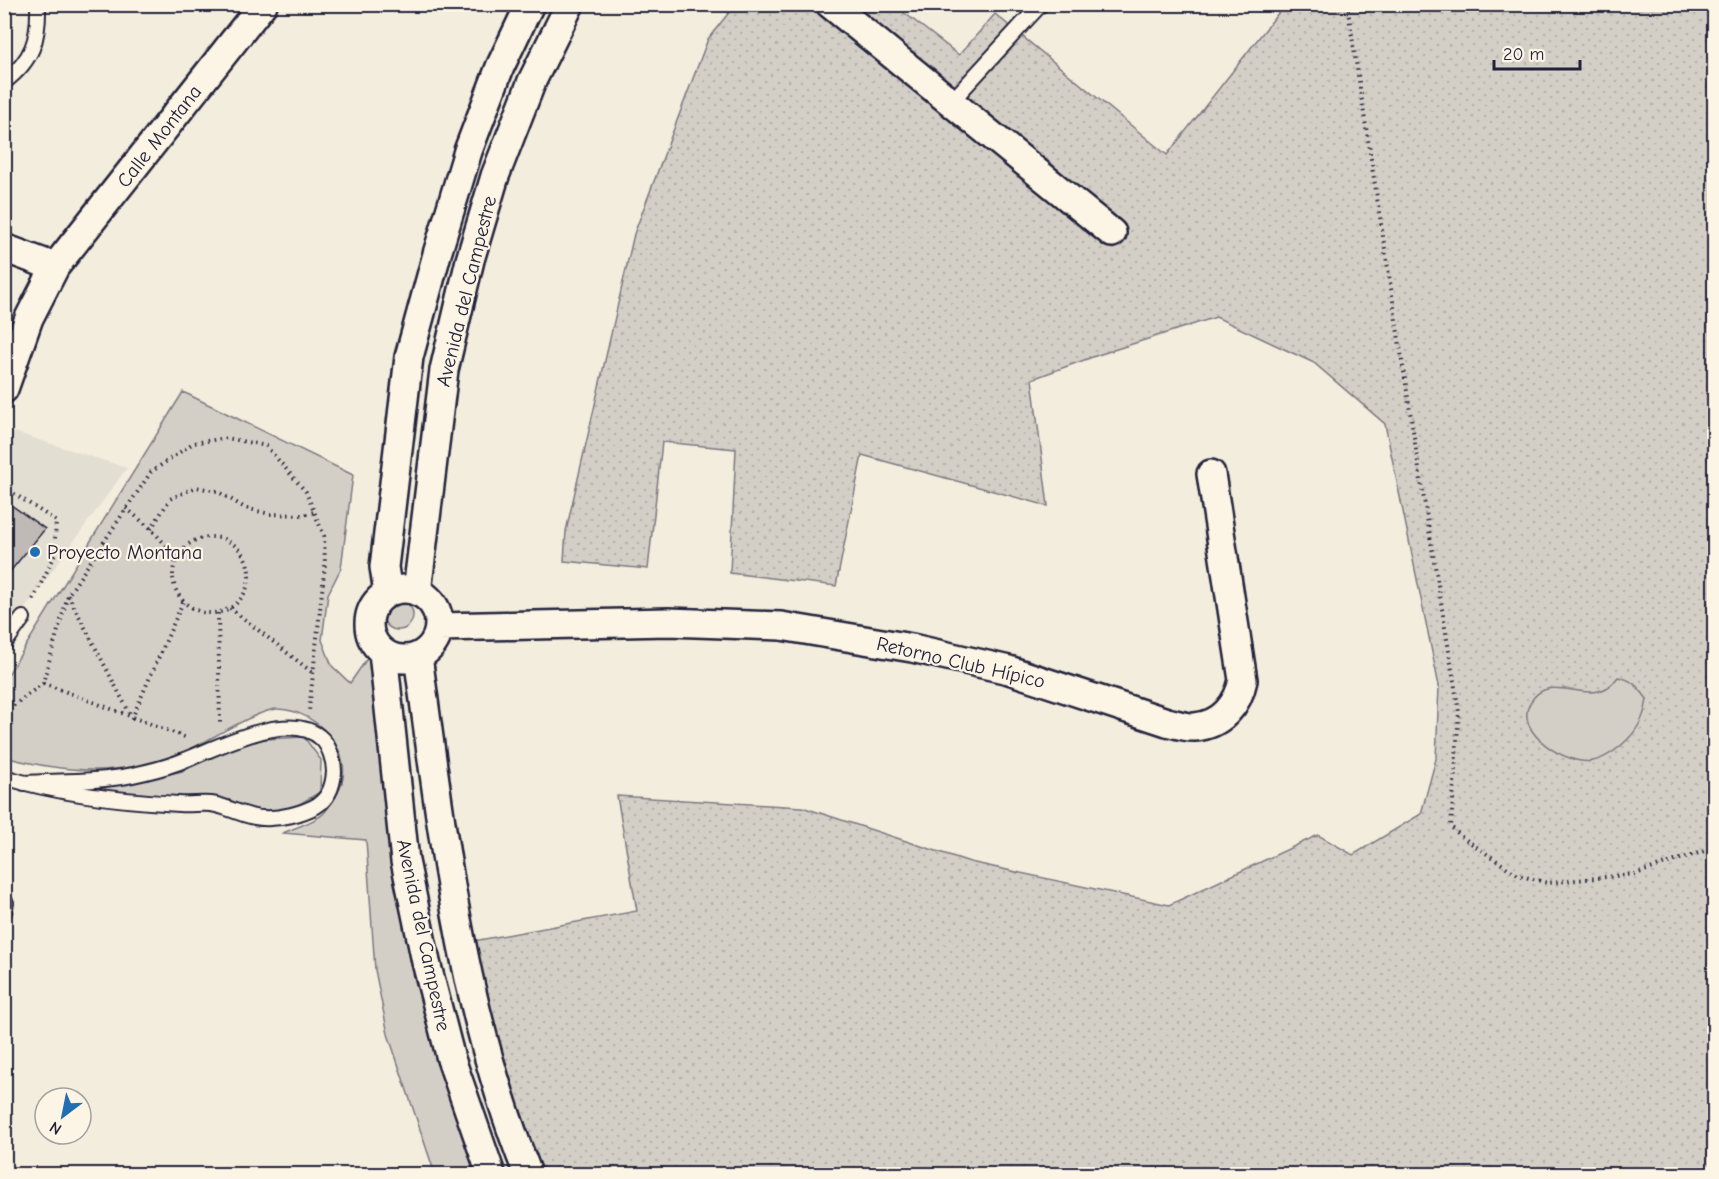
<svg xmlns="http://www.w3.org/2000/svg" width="1719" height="1179" viewBox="0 0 1719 1179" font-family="'Comic Neue',sans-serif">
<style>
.built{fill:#e3ded2}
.grass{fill:url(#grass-dots);stroke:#7b7880;stroke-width:1.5}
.green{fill:#d4cfc6;stroke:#7b7880;stroke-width:1.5}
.building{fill:#bfbab6;stroke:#22223b;stroke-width:1.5}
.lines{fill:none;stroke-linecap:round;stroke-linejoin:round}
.lane-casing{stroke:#22223b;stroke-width:18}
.street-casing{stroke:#22223b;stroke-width:32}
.path{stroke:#22223b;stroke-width:4;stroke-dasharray:1.5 4.5;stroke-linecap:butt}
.lane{stroke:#fcf5e5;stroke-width:14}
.street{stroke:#fcf5e5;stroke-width:27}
.poi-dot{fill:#1f6fb2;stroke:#fcf5e5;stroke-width:2}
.labels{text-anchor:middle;stroke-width:4.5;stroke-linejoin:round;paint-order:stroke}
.street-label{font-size:20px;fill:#22223b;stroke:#fcf5e5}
.poi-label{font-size:20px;fill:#22223b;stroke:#fcf5e5;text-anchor:start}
</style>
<defs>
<pattern id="grass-dots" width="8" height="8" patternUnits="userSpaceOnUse" patternTransform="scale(1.5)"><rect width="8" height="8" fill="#d4cfc6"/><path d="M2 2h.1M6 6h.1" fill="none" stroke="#b6b1ab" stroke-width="1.8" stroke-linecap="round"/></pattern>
</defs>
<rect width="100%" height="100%" fill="#f3edde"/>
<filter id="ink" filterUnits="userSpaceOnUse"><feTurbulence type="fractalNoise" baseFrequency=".0167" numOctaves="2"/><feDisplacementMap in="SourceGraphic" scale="12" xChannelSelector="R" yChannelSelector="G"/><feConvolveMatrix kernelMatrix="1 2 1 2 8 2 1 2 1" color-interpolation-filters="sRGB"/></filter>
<g filter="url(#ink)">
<path class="built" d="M5 429 127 468 5 636Z"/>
<path class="grass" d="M735 5H894L959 55 995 14 1167 155 1279 12 1271 5H1714V1174H525L452 945 637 911 617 796 802 807 970 862 1169 905 1318 835 1353 855 1421 814 1436 759 1439 686 1385 424 1314 363 1216 317 1098 355 1032 379 1048 506 862 455 836 586 730 573 736 449 662 442 648 569 564 561 566 531 634 234 708 39Z"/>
<path class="green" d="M183 392 353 475 341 568 328 594 322 640 332 666 350 683 375 647 387 773 484 1174H435L388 1034 375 970 366 840 283 833C294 828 317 821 324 813 329 808 333 800 337 794 360 756 318 710 278 709 263 708 219 734 204 742 137 777 76 776 5 757L4 681Z
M383 615a15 15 0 1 1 30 0a15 15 0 1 1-30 0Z
M1618 677C1632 679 1639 688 1647 699 1645 715 1639 728 1628 739 1618 749 1607 758 1593 761 1568 766 1513 733 1530 703 1551 666 1593 714 1618 677Z
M304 737 321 760 320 792 286 812 136 807 34 788 110 786 183 771 247 740Z"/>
<path class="building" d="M4 500 45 529 4 579Z"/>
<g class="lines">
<g class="lane-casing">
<path id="lane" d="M4 82C33 60 39 39 38 4
M950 103 1041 4
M4 644 23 618
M4 777C60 794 121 801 179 804 190 805 200 803 211 804 228 806 246 818 263 818 280 819 301 814 316 806 329 798 333 786 334 772 334 760 329 746 322 739 289 707 212 751 177 763 163 768 147 772 133 775 98 782 60 781 24 783
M4 901 6 903 4 912"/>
</g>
<g class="street-casing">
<path id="street" d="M830 4 1112 233
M4 248 55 267
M4 389 29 318 55 267 263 4
M369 624a35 35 0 1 1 70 0a35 35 0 1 1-70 0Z
M417 592 444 370 470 260 495 176 532 81 570 4
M388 593 384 567 409 357 437 254 468 151 500 67 530 4
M439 627 668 622 781 626 912 648 1009 670 1167 722C1176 724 1187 728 1195 727 1221 725 1238 705 1243 680L1211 474
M383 652 405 861 426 962 451 1059 491 1174
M418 656C442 831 461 1009 528 1174"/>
</g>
<path class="path" d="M1347 4 1419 469 1459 712 1451 827 1462 837 1518 875 1548 883 1635 874 1714 848
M4 487 56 521 54 557 32 602
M126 508 151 529 177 557
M151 529 170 499 196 487 217 491 245 508 270 514 303 515 314 512
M173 575a38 38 0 1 1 76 0a38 38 0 1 1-76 0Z
M68 595 132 718 183 602
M230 608 313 673
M218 613 220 723
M43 683 185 737
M4 713 43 683 68 595 151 472 193 443 227 438 266 446 306 492 324 536 325 564 309 711"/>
<use href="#lane" class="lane"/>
<use href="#street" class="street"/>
</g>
</g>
<circle class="poi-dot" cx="35" cy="552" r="6"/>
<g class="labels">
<g class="street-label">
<text transform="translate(159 136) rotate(-52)" y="7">Calle Montana</text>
<text transform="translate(466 291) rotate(-76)" y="7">Avenida del Campestre</text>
<text transform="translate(961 662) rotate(13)" y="7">Retorno Club Hípico</text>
<text transform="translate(424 935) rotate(78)" y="7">Avenida del Campestre</text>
</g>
<g class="poi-label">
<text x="47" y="559">Proyecto Montana</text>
</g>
</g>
<rect width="1719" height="1179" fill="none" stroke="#fcf5e5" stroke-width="24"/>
<rect x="12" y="12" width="1695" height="1155" fill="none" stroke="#22223b" stroke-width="2" filter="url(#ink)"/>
<g transform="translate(63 1116) rotate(212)"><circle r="28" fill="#fcf5e5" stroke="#a5a1a1" stroke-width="1.5"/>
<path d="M0-4.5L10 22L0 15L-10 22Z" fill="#1f6fb2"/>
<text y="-9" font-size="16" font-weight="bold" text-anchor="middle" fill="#22223b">N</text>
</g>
<path d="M1494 60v9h86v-9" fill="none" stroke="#22223b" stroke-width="3"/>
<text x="1503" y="60" font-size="18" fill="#22223b" stroke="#fcf5e5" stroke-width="4.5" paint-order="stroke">20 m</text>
</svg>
